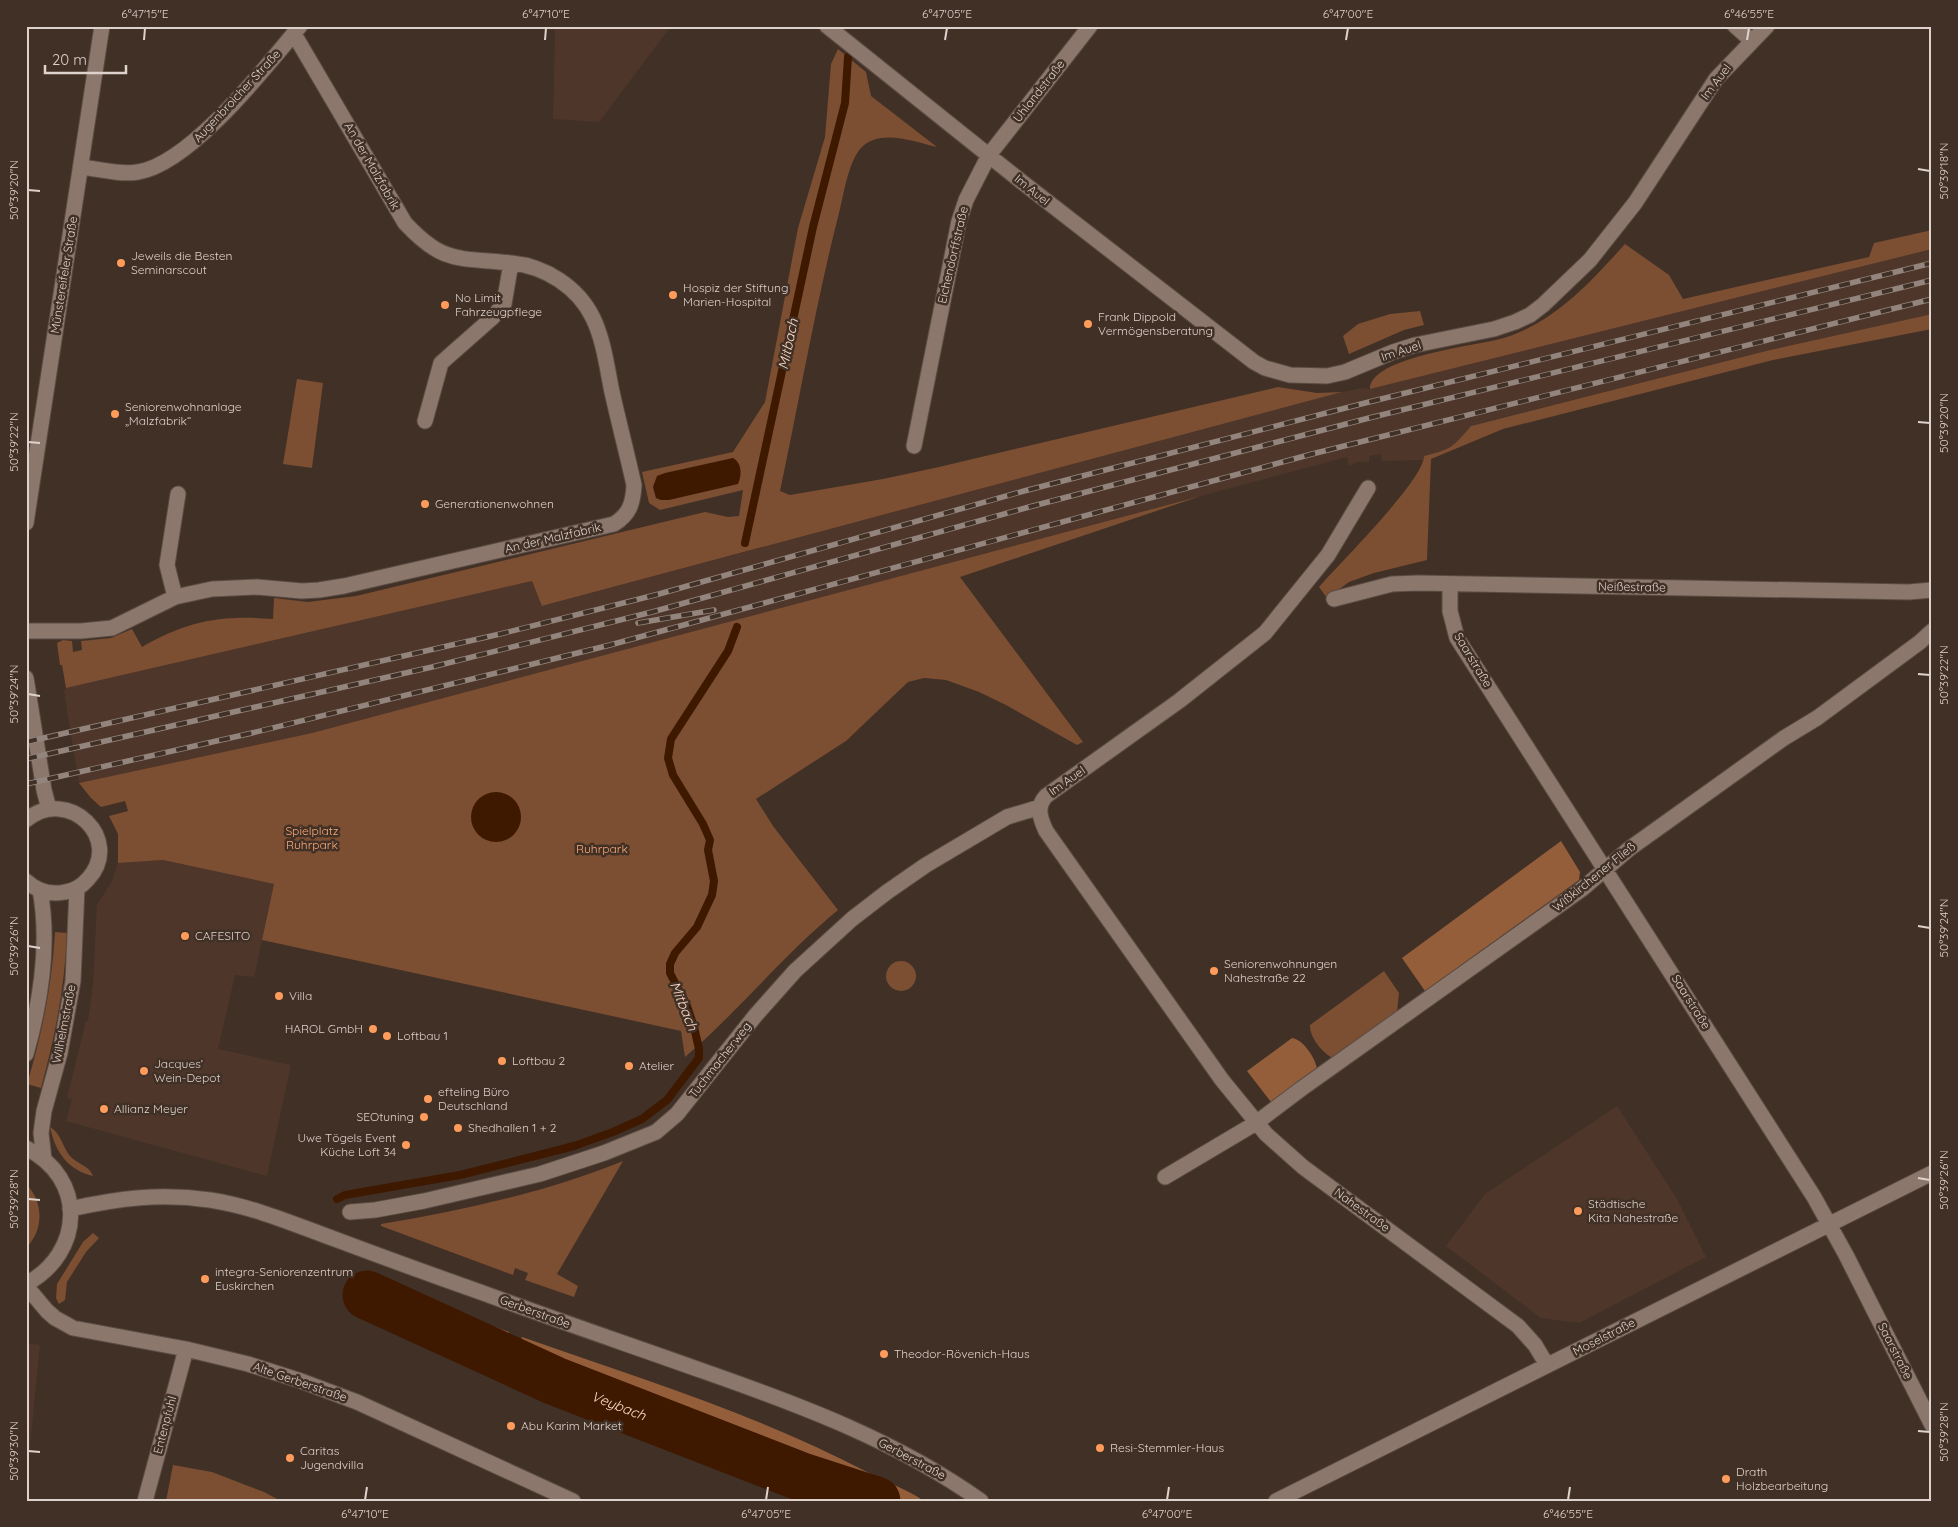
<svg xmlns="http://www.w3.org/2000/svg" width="1958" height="1527" viewBox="0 0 1958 1527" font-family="Quicksand,sans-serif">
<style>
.built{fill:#4e372a}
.green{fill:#7c4e32}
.forest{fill:#955e3b}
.water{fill:#3e1900}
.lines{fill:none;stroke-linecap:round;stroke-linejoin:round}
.stream{stroke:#3e1900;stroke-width:8}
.river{stroke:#3e1900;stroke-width:49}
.minor-casing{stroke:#5a4c44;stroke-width:17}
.tertiary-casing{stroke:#5a4c44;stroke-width:17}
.minor{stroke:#8b776c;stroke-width:15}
.tertiary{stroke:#8b776c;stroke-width:15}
.rail-casing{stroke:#93857d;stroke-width:5.5}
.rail{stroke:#413026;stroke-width:4;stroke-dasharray:11;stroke-linecap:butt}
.ticks{fill:none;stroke:#ddd2cc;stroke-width:2}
.poi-dot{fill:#ff9b5b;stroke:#413026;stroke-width:2}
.labels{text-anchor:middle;stroke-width:5;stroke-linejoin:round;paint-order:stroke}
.street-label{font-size:12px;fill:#ddd2cc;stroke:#413026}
.poi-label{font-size:12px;fill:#ddd2cc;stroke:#413026;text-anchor:start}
.park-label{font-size:12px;fill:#fca977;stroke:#413026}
.water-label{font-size:14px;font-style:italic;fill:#fbd9c5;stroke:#413026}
.neatline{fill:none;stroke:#ddd2cc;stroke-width:2}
.ticks-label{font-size:12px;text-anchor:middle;fill:#ddd2cc}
</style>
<rect width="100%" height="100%" fill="#413026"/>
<path class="built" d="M498 26H671L599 122 553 119 555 30Z
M1932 249V314L1770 350 1489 421 1471 426 1456 444 1448 450 1424 456V460L1382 461 1381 454 1369 456V462H1357L1349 466 1347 457 312 733 79 783 64 691 66 688 532 581 543 606 1342 392 1362 388 1370 389Z
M163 860 274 884 254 977 235 975 218 1049 291 1065 267 1176 66 1121 72 1099 67 1098 86 1021H88L93 984 97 905 112 881 118 863Z
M1617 1106 1677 1199 1706 1257 1579 1323 1541 1318 1446 1246 1485 1194Z
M26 1343 40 1345 28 1465H26Z"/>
<path class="green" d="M838 49 866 72 871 96 937 147C914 142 880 128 861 148 849 161 844 192 840 209 816 302 800 397 780 491L790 495 883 479 939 467 1278 387 1317 393 1342 392 542 606 532 581 66 688 62 665H60L57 643 63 640 72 641 73 652 82 650 81 641 111 638 132 629 142 647C188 621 220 615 273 619L274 598 308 602 356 596 705 512 728 517 739 516 743 490 660 510 649 503 642 472 733 452 765 402 798 228 825 137 831 64Z
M1932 230V249L1370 389C1370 358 1471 346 1496 340 1550 327 1589 284 1625 244L1669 275 1683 299 1869 257 1874 243Z
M1420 311 1424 325 1404 330 1349 354 1343 336 1358 324 1390 314Z
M1932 314V329L1773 360 1503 429 1431 459 1427 560 1374 573 1349 582 1327 598 1319 587C1339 564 1424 480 1424 456 1452 449 1452 448 1471 426L1770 350Z
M297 379 323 383 312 468 283 464Z
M1201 496 960 577 1083 742 1077 745 1006 705 979 692 946 680 924 678 908 682 846 741 756 799 773 826 838 910C783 955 739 1011 685 1057L681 1031 262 940 274 884 163 860 118 863V834L109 816 128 811 125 801 101 807 91 798 79 783 312 733Z
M55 932 67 933C65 986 55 1037 41 1088L27 1084C42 1034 52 985 55 932Z
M886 976a15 15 0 1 1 30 0a15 15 0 1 1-30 0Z
M1384 971 1399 993 1397 1012 1333 1058C1322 1053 1309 1036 1310 1025Z
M50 1127C61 1133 62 1146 70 1156 77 1164 89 1165 93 1176 68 1170 55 1152 50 1127Z
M623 1161 557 1274 578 1286 574 1297 525 1280 528 1273 515 1268 513 1275 381 1226V1224C462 1211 546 1192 623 1161Z
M26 1184C44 1202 44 1230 26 1248Z
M93 1233 99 1238 86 1252 67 1282 65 1300 59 1304 56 1298 57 1284 83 1242Z
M173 1465 212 1472 264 1492 281 1501H166Z"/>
<path class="forest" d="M1561 841 1580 872 1579 880 1425 991 1402 958Z
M1292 1038C1303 1039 1316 1059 1317 1069L1271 1102 1247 1071Z
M372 1284 509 1332 506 1339 519 1344 522 1337C639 1378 759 1415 869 1473 887 1483 907 1489 924 1501H792L794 1494 562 1403 359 1312Z"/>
<path class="water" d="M733 458C742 463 742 475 738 484L669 500H661L656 498 653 487 657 476 665 473Z
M471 817a25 25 0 1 1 50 0a25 25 0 1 1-50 0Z"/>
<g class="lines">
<path class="stream" d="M745 543 813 227 845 103 848 57
M337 1199 345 1195 460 1175 574 1146 613 1132 642 1119 667 1100 699 1058V1049L694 1027 687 1006 670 973V964L675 953 697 927 712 895 714 881 708 850 710 840 703 824 673 775 668 758 671 739 728 651 737 627"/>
<path class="river" id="s1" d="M367 1295 555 1381 802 1477 876 1501"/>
<g class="minor-casing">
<path id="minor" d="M827 26 1022 182 1254 362 1265 368 1290 375 1327 376 1345 372 1393 352 1415 345 1494 329 1515 322 1530 315 1543 305 1590 260 1635 203 1716 79 1767 26
M1735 26 1752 41
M81 167C100 169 120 175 138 172 190 164 266 67 300 26
M425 421 441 363 492 318 504 304 511 263
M914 446 959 221 966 200 989 155 1090 26
M1368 488 1328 555 1265 633 1179 701 1046 796C1036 807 1040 818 1046 831L1222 1080 1266 1134 1303 1167 1518 1326 1535 1345 1547 1365
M1450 584V611L1457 638 1814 1197 1846 1255 1932 1425
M175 597 167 565 178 494
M1334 599 1392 584 1418 583 1909 592 1932 590
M26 631H81L112 628 175 597 212 589 257 587 302 591 319 590 344 586 614 524C630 514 633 503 634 485 627 454 619 423 612 392 607 368 604 341 593 318 578 287 545 266 511 263 459 257 444 265 405 223L294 34
M1165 1177 1256 1123 1301 1089 1582 889 1629 849 1784 738 1817 718 1920 642 1932 631
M350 1212 375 1210 424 1201 540 1174 604 1153 656 1132 677 1114 755 1016 795 971 852 919 887 892 926 865 1007 817 1040 807
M26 1286 47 1311 55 1318 73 1328 186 1349 248 1364 301 1381 357 1402 573 1501
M145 1501 186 1349
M1276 1501 1932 1173"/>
</g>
<g class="tertiary-casing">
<path id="tertiary" d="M26 523 102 26
M26 678 44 790 49 809
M26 820C69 785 124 840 88 879 82 886 74 891 65 892 51 895 37 891 26 881
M26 1054C41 1001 50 944 40 890
M26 1148C87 1178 84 1253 26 1284
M44 1159 41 1133 44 1111 60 1053 73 981 77 888
M70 1209C120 1198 160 1193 210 1200 256 1207 298 1226 340 1241 388 1259 435 1276 483 1293 556 1320 630 1345 703 1371 800 1405 897 1441 981 1501"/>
</g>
<use href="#minor" class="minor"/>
<use href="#tertiary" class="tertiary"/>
<g class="rail-casing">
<path id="rail" d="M638 623 714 610
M26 742 500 634 659 594 1024 491 1365 403 1932 263
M26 759 432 667 652 612 1029 507 1369 418 1932 280
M26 784 252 733 610 645 1312 454 1932 299"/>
</g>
<use href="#rail" class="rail"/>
</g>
<path class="ticks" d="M144 40 145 28M545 40 546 28M945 40 947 28M1346 40 1348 28M1747 40 1749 28M1918 169 1930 171M28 190 40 191M1918 422 1930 423M28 442 40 443M1918 674 1930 675M28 694 40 696M1918 926 1930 928M28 946 40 948M1918 1178 1930 1180M28 1199 40 1200M1918 1431 1930 1432M28 1451 40 1452M365 1500 367 1487M766 1500 768 1487M1167 1500 1169 1487M1568 1500 1570 1487"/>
<g class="poi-dot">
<circle cx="121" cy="263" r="5"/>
<circle cx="673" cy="295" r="5"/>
<circle cx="445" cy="305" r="5"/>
<circle cx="1088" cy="324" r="5"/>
<circle cx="115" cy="414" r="5"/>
<circle cx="425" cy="504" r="5"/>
<circle cx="185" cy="936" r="5"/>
<circle cx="1214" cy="971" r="5"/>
<circle cx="279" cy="996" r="5"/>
<circle cx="373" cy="1029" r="5"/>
<circle cx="387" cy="1036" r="5"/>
<circle cx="502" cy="1061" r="5"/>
<circle cx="629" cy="1066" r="5"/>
<circle cx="144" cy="1071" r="5"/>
<circle cx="428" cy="1099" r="5"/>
<circle cx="104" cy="1109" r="5"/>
<circle cx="424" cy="1117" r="5"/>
<circle cx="458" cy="1128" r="5"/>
<circle cx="406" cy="1145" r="5"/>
<circle cx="1578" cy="1211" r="5"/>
<circle cx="205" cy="1279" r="5"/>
<circle cx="884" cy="1354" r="5"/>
<circle cx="511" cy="1426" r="5"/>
<circle cx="1100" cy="1448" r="5"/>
<circle cx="290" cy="1458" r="5"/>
<circle cx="1726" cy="1479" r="5"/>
</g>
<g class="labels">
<g class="street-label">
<text transform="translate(1716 82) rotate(-53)" y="4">Im Auel</text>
<text transform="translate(1039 91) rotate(-52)" y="4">Uhlandstraße</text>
<text transform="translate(237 96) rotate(-47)" y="4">Augenbroicher Straße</text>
<text transform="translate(372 166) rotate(60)" y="4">An der Malzfabrik</text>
<text transform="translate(1032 190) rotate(39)" y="4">Im Auel</text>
<text transform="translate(953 255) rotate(-77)" y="4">Eichendorffstraße</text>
<text transform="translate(64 275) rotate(-81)" y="4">Münstereifeler Straße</text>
<text transform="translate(1401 351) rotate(-18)" y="4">Im Auel</text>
<text transform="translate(553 538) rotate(-13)" y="4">An der Malzfabrik</text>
<text transform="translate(1632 587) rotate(1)" y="4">Neißestraße</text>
<text transform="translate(1473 660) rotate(59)" y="4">Saarstraße</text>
<text transform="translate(1067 781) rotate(-35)" y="4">Im Auel</text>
<text transform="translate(1594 877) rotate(-39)" y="4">Wißkirchener Fließ</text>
<text transform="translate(1691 1002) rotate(58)" y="4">Saarstraße</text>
<text transform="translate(64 1024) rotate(-79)" y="4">Wilhelmstraße</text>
<text transform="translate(720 1060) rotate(-52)" y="4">Tuchmacherweg</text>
<text transform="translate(1362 1210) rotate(36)" y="4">Nahestraße</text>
<text transform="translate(535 1312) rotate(20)" y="4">Gerberstraße</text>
<text transform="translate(1604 1337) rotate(-27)" y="4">Moselstraße</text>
<text transform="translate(1895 1351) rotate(63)" y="4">Saarstraße</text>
<text transform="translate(300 1382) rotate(19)" y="4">Alte Gerberstraße</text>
<text transform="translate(165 1425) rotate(-75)" y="4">Entenpfuhl</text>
<text transform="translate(912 1459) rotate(28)" y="4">Gerberstraße</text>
</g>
<g class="poi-label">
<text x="131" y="260">Jeweils die Besten<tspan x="131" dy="14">Seminarscout</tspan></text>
<text x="683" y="292">Hospiz der Stiftung<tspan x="683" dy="14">Marien-Hospital</tspan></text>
<text x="455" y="302">No Limit<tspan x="455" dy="14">Fahrzeugpflege</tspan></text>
<text x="1098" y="321">Frank Dippold<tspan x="1098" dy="14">Vermögensberatung</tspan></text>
<text x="125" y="411">Seniorenwohnanlage<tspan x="125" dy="14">„Malzfabrik“</tspan></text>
<text x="435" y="508">Generationenwohnen</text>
<text x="195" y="940">CAFESITO</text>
<text x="1224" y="968">Seniorenwohnungen<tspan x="1224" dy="14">Nahestraße 22</tspan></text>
<text x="289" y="1000">Villa</text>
<text x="363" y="1033" text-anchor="end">HAROL GmbH</text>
<text x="397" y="1040">Loftbau 1</text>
<text x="512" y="1065">Loftbau 2</text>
<text x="154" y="1068">Jacques’<tspan x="154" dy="14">Wein-Depot</tspan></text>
<text x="639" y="1070">Atelier</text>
<text x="438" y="1096">efteling Büro<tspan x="438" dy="14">Deutschland</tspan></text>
<text x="114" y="1113">Allianz Meyer</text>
<text x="414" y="1121" text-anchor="end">SEOtuning</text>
<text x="468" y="1132">Shedhallen 1 + 2</text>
<text x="396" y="1142" text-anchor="end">Uwe Tögels Event<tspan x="396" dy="14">Küche Loft 34</tspan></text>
<text x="1588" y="1208">Städtische<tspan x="1588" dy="14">Kita Nahestraße</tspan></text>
<text x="215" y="1276">integra-Seniorenzentrum<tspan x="215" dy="14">Euskirchen</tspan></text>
<text x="894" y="1358">Theodor-Rövenich-Haus</text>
<text x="521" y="1430">Abu Karim Market</text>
<text x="1110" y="1452">Resi-Stemmler-Haus</text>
<text x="300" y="1455">Caritas<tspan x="300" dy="14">Jugendvilla</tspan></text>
<text x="1736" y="1476">Drath<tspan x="1736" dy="14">Holzbearbeitung</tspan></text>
</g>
<g class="park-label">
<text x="312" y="835">Spielplatz<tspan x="312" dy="14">Ruhrpark</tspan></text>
<text x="602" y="853">Ruhrpark</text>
</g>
<g class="water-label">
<text transform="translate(788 344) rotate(-78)" y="5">Mitbach</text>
<text transform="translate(684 1006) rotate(68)" y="5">Mitbach</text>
<text dy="5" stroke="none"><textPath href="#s1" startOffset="275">Veybach</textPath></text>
</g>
</g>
<rect width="1958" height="1527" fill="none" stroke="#413026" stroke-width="55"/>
<path d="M45 65v8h81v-8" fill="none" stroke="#ddd2cc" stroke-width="2.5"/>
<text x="52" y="65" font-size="15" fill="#ddd2cc" stroke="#413026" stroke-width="4" paint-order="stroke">20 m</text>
<rect x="28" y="28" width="1902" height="1472" class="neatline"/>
<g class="ticks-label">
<text x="145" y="18">6°47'15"E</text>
<text x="546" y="18">6°47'10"E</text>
<text x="947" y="18">6°47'05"E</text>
<text x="1348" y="18">6°47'00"E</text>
<text x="1749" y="18">6°46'55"E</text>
<text transform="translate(1944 171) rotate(-90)" y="4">50°39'18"N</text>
<text transform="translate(14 190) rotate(-90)" y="4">50°39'20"N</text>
<text transform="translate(1944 423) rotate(-90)" y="4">50°39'20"N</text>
<text transform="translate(14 442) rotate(-90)" y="4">50°39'22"N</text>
<text transform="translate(1944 675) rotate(-90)" y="4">50°39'22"N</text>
<text transform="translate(14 694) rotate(-90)" y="4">50°39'24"N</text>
<text transform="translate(1944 928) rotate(-90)" y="4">50°39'24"N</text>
<text transform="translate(14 946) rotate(-90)" y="4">50°39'26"N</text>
<text transform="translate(1944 1180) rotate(-90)" y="4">50°39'26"N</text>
<text transform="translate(14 1199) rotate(-90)" y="4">50°39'28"N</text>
<text transform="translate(1944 1432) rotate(-90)" y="4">50°39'28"N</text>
<text transform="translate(14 1451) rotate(-90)" y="4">50°39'30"N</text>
<text x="365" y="1518">6°47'10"E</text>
<text x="766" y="1518">6°47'05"E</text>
<text x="1167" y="1518">6°47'00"E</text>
<text x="1568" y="1518">6°46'55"E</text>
</g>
</svg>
